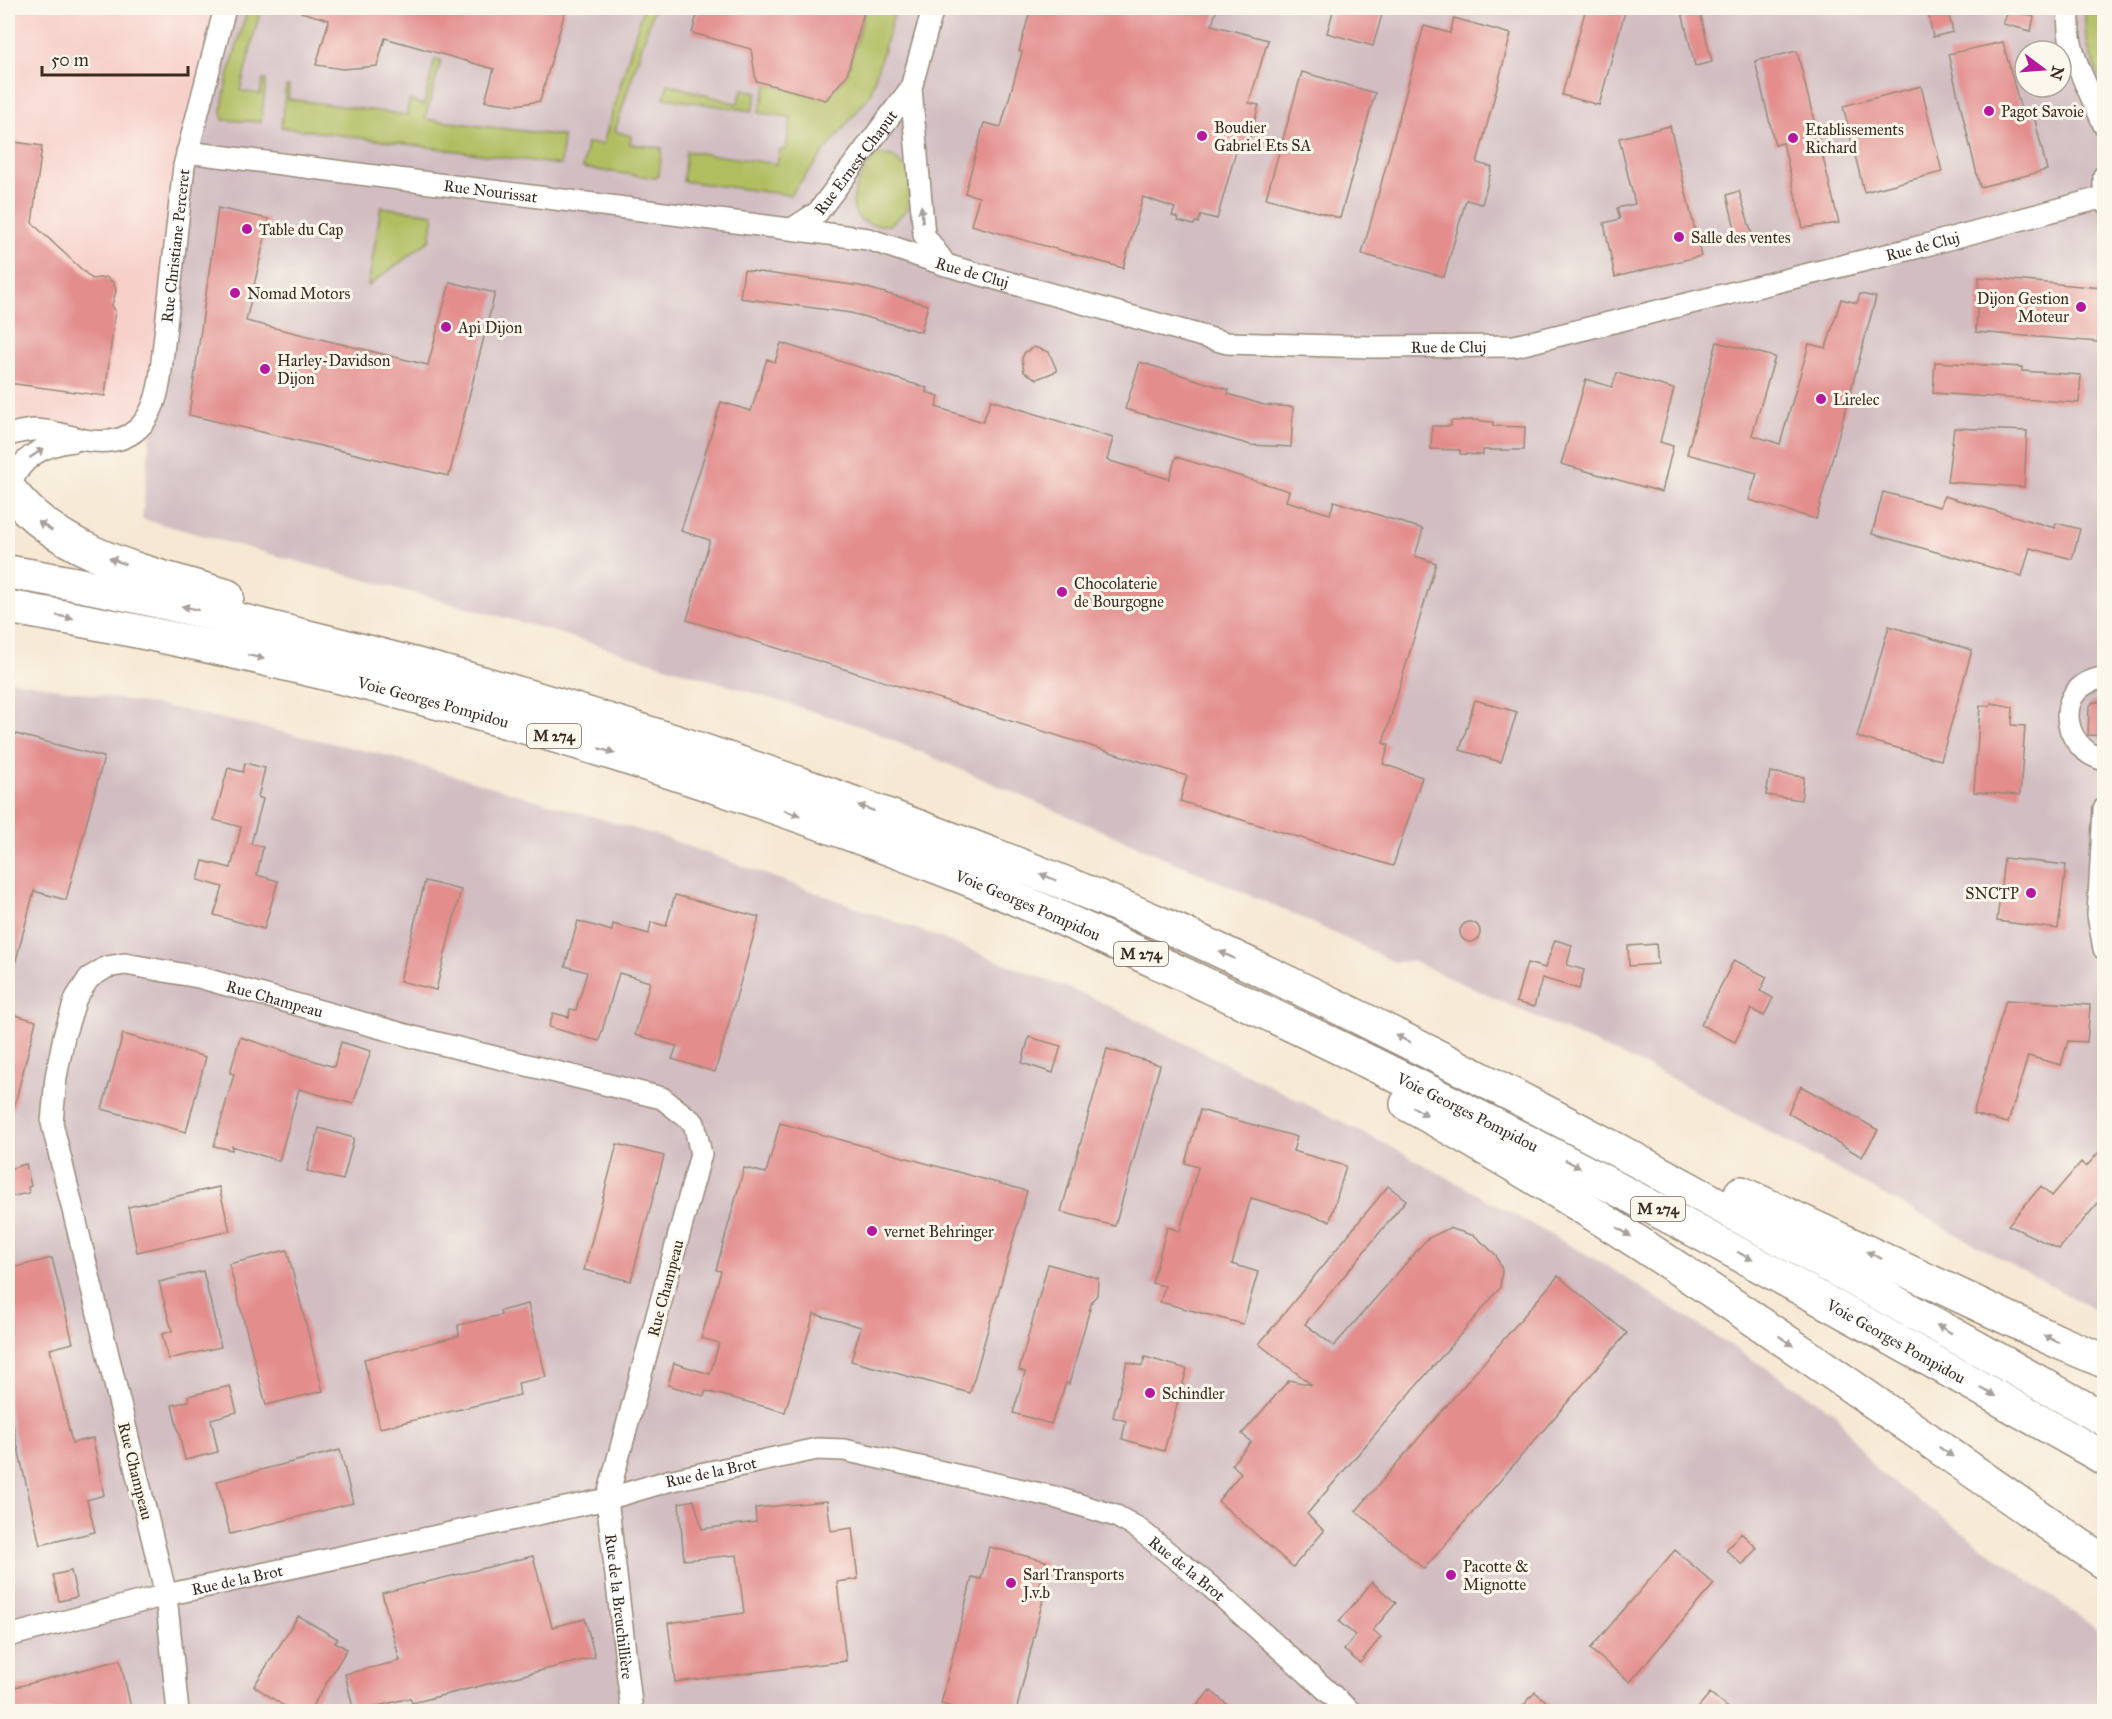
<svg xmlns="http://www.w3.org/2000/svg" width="2112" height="1719" viewBox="0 0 2112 1719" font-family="'IM FELL Great Primer',serif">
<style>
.built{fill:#f7d0ca}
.industrial{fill:#d2bec2;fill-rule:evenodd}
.green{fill:#b0be60;stroke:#76743f;stroke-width:1.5}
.building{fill:#e38e8d}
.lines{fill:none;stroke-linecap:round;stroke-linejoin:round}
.street-casing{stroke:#988978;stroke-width:24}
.highway-casing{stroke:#988978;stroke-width:36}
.street{stroke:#fff;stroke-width:21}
.highway{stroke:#fff;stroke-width:33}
.oneway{fill:#a79f9a}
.poi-dot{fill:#b5179e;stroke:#fbf7ec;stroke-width:2}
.labels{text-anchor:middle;stroke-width:6;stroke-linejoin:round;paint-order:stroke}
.shield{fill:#fbf7ec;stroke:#75685c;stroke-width:1.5}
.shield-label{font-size:15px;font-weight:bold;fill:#3b2a1e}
.poi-label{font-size:16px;fill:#3b2a1e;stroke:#fbf7ec;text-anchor:start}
.street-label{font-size:16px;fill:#3b2a1e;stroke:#fbf7ec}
</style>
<rect width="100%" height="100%" fill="#fbf7ec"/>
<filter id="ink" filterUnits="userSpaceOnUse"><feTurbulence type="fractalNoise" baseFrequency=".0167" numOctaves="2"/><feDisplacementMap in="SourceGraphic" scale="12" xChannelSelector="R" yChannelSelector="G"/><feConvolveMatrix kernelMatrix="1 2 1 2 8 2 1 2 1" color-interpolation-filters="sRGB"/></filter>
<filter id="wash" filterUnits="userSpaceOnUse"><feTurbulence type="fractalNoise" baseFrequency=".008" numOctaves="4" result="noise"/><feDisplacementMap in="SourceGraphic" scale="24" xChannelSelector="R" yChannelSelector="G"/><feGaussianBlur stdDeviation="1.35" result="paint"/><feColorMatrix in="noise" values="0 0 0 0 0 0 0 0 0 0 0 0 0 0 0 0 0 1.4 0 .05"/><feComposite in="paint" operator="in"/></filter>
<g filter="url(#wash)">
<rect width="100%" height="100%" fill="#f6e8d3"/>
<path class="built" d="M8 8H228L153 408 112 441 8 437Z"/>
<path class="industrial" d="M227 8H2104V1315L1667 1076 1412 961 1394 962 1296 915 860 726 545 629 142 519 153 408 187 152ZM2025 51H2061V87H2025Z
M8 680 184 710 381 754 663 837 935 936 1093 998 1193 1047 1397 1150 1604 1264 1834 1412 1876 1470 2098 1630 2104 1656V1711H8Z"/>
<path class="green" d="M248 8H261L240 91 260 94 263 80H266L261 122 223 120C217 103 242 30 248 8Z
M643 8H654L615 131 631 136 630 144 662 148 659 174 656 178 583 168 587 143 603 144Z
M866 8H896L870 95 790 195 683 181 686 151 777 164 780 150H786L791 117 759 113 767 84 826 100 847 75Z
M2086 8H2104V90C2093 62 2081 38 2086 8Z
M435 59 441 60 425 119 563 136 561 165 281 127 286 86H289L288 99 407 115 409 100 424 105Z
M668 84 737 104 743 89 757 93 752 111 664 98Z
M878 154 892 156 909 170 908 209 890 225C834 230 852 180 878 154Z
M381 207 434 214 430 240 368 286Z"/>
<g id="blocks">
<path class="building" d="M302 8H566L540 101 516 105 485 101 494 69 385 38 377 66 343 69 316 65 329 20 301 12Z
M699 8H865L847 75 826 100 756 81 751 49 692 33Z
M1031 8H1217L1212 25 1268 40 1249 103 1259 105 1247 147 1238 144 1217 219 1201 215 1198 223 1195 222 1194 225 1178 221 1179 218 1172 216 1175 208 1143 197 1123 268 971 225 979 197 965 193 984 123 1001 127 1022 52 1019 51Z
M1334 8H1384L1373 46 1327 33Z
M1586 8H1626L1599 105 1562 95Z
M1681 8H1699L1712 62 1695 66Z
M1927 8H1947L1953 32 1933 37Z
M2009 9 2034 17 2031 31 2003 24Z
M1454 18 1511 34 1477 163 1492 167 1482 204 1466 200 1444 277 1362 254 1424 26 1450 33Z
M2003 42 2023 118 2034 116 2047 170 1980 187 1948 54Z
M1797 51 1839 223 1803 228 1783 143 1775 145 1755 61Z
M1302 72 1375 93 1340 218 1266 198Z
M1921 86 1942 172 1864 192 1843 106Z
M1670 126 1701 256 1615 277 1604 223 1620 219 1617 208 1635 204 1619 138Z
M8 141 42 146 32 223 92 279 106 277 114 283 116 291 112 305 115 311 105 396 8 383Z
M1739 191 1754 241 1739 245 1727 195Z
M218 208 269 219 246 321 428 365 450 282 495 293 449 476 189 415Z
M744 270 860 286 928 305 921 332 851 313 740 298Z
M1979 277 2102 288 2098 342 1976 332Z
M1860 294 1876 297 1816 519 1749 500 1757 473 1687 454 1717 342 1775 357 1752 435 1780 444 1809 344 1826 348 1841 299 1857 303Z
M781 343 927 388 926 392 939 396 936 407 983 422 991 400 1113 438 1107 460 1169 479 1176 457 1289 491 1286 501 1330 514 1334 501 1423 529 1415 556 1436 563 1383 743 1389 745 1383 764 1422 777 1393 866 1180 801 1187 776 687 620 710 540 681 531 721 402 751 411 767 359 775 362Z
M1034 347 1049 352 1057 371 1037 379 1024 372 1022 358 1025 352Z
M1140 362 1229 390 1228 394 1264 405 1293 407 1291 447 1251 445 1125 409Z
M1935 362 2022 367V371L2081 375 2079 403 1933 393Z
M1617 373 1674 389 1660 442 1673 446 1662 492 1561 464 1586 379 1612 387Z
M1472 420 1493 422V426L1525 427 1524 450H1483V455L1460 454V450L1431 449 1432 426H1451V421Z
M1954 428 2027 431 2024 487 1947 482Z
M1883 492 1940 507 1944 496 2055 528 2056 523 2080 529 2072 559 2030 548 2022 576 1872 534Z
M1889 626 1972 650 1941 760 1857 737Z
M1475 700 1517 712 1501 762 1460 750Z
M2093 702H2104V736L2088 735 2089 707Z
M1992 703 2013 707 2012 725 2025 726 2020 795 1974 792 1980 706H1990Z
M8 732 104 757 66 900 34 891 13 972 8 971Z
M245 763 265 768 258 797 263 799 251 844 263 847 257 875 278 881 264 929 214 915 223 887 198 880 203 861 231 868 241 827 214 820 228 768 243 772Z
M1770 772 1804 777 1801 800 1766 795Z
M2004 858 2066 865 2058 929 1997 921Z
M425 881 461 890 436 990 400 981Z
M675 895 759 917 715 1072 672 1059 677 1046 635 1035 650 982 619 973 599 1041 549 1027 553 1013 569 1017 570 1009 576 1010 587 972 565 966 578 921 612 931 613 924 649 934 651 922 666 926Z
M1460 932a10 10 0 1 1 20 0a10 10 0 1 1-20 0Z
M1555 940 1572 945 1567 965 1584 970 1579 989 1542 978 1534 1007 1516 1002 1527 963 1545 968Z
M1656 944 1658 964 1629 966 1628 946Z
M1734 960 1767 977 1760 991 1773 998 1764 1016 1751 1009 1735 1042 1701 1025Z
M2006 1000 2090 1005 2087 1042 2068 1041 2061 1065 2028 1056 2008 1123 1973 1114Z
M8 1013 36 1021 13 1111 8 1110Z
M123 1034 206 1057 186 1132 102 1109Z
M240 1037 334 1067 341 1042 371 1051 353 1104 299 1089 279 1161 232 1146V1150L214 1146 234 1074 230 1073Z
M1029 1037 1061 1046 1053 1073 1022 1063Z
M1107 1049 1160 1065 1115 1226 1061 1212Z
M1801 1086 1878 1130 1862 1157 1788 1113Z
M1200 1110 1297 1137 1293 1151 1346 1166 1330 1221 1251 1198 1232 1264 1258 1272 1243 1324 1160 1302 1165 1286 1152 1283 1167 1227 1180 1231 1198 1167 1185 1163Z
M780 1123 1027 1191 970 1393 851 1361 861 1327 814 1314 785 1412 706 1391 704 1396 668 1385 674 1363 710 1374 719 1343 701 1338 721 1271 716 1270 744 1168 766 1173Z
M319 1128 354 1138 343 1180 307 1171Z
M617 1144 664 1156 631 1281 584 1270Z
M2104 1146V1196L2059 1249 2008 1225 2041 1186 2052 1196 2081 1162 2086 1167Z
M26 1164 31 1186 28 1187 29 1193 8 1197V1169Z
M1388 1186 1406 1200 1305 1324 1334 1346 1427 1239 1449 1228 1475 1236 1496 1255 1502 1270 1500 1288 1307 1514 1324 1531 1293 1567 1218 1501 1241 1473 1232 1464 1251 1442 1242 1434 1289 1380 1312 1385 1259 1344Z
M219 1187 230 1231 137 1252 128 1207Z
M287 1250 323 1391 266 1405 229 1264Z
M52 1258 73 1343 50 1349 72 1443 93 1438 104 1495 87 1500 95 1532 40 1545 8 1404V1269Z
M1048 1264 1098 1278 1097 1295 1092 1301 1069 1384 1066 1383 1051 1424 1013 1413 1025 1372 1019 1370Z
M203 1271 221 1347 168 1359 162 1334 172 1331 159 1282Z
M1558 1276 1627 1333 1424 1569 1356 1511Z
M528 1304 546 1377 518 1383 520 1395 380 1428 364 1359 459 1336 458 1325 501 1315 500 1311Z
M1145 1357 1187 1369 1164 1451 1122 1439 1126 1421 1113 1417 1127 1362 1142 1366Z
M230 1386 237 1412 211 1419 218 1452 185 1460 172 1405 189 1401 188 1396Z
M340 1450 353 1503 230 1534 217 1481Z
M694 1500 702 1529 756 1522 755 1508 827 1501 831 1531 852 1528 858 1579 837 1582 846 1661 675 1682 668 1623 744 1613 737 1555 684 1560 679 1503Z
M1741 1533 1757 1548 1742 1565 1726 1550Z
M989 1547 1046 1561 1038 1593 1044 1595 1016 1712H971L941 1704 972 1577 981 1579Z
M1675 1550 1714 1584 1630 1682 1590 1649Z
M533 1556 552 1627 585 1619 595 1657 412 1703 410 1698 354 1712 345 1674 400 1661 382 1593Z
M71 1571 77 1597 59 1601 53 1575Z
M1372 1582 1396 1603 1373 1630 1381 1637 1360 1663 1344 1650 1355 1635 1339 1622Z
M298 1616 338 1639 335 1642 347 1649 309 1712H293L254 1686Z
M120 1660 132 1712H8V1689Z
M1210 1690 1236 1712H1192Z
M1535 1692 1559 1712H1518Z
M1710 1693 1733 1712H1694Z"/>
</g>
</g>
<g filter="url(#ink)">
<use href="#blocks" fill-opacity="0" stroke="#988978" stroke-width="1.5"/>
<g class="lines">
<g class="street-casing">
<g id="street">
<path d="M933 8 911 88 924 235 946 265"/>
<path d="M2070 8C2062 47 2090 90 2104 125"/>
<path id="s1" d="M187 152 868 239 946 265 1227 343 1372 347 1515 346 1915 248 2104 197"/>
<path d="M2104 176V202"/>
<path id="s2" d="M793 228 818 212 911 88"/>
<path id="s3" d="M8 435C17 433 25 430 35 430 52 430 69 437 85 440 132 448 153 423 160 379L184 166 225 8"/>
<path d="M13 494 11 484C21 456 46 444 74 441"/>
<path d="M2104 678C2054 684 2058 747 2104 760"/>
<path d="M2104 809 2098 915 2104 949"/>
<path id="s4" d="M8 1636 166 1595 607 1499 668 1481 817 1449 844 1450 1054 1497 1116 1516 1136 1527 1211 1587 1351 1712"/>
<path id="s5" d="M178 1712 166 1595 52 1123 56 1077 64 1036 76 998 89 978 107 967 125 964 198 977 417 1038 662 1098 694 1123 701 1154 607 1499 632 1712"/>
</g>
</g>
<g class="highway-casing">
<g id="highway">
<path d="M13 494C63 557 154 574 227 596"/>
<path d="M8 572C113 589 217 614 320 640 494 683 665 735 834 796 945 836 1056 877 1164 925 1487 1071 1795 1246 2104 1419"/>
<path id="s6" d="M8 607C334 663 655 756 963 877 1063 917 1159 963 1256 1008 1546 1144 1826 1300 2104 1458"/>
<path d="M1407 1104C1652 1238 1875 1405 2104 1562"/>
<path d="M1741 1193 2061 1343 2104 1361"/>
</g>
</g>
<use href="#street" class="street"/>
<use href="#highway" class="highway"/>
</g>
<defs><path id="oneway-solid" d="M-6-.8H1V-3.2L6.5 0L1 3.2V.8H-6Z" transform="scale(1.5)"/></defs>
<g class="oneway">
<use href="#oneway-solid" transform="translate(922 214) rotate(-96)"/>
<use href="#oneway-solid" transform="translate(37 453) rotate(-33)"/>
<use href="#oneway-solid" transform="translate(45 526) rotate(-148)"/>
<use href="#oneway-solid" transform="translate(117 561) rotate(-158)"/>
<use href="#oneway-solid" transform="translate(190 608) rotate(-167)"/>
<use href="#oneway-solid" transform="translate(65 617) rotate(10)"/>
<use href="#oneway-solid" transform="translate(256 657) rotate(14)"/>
<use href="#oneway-solid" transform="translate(607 751) rotate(18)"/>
<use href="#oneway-solid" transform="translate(866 808) rotate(-160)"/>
<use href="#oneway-solid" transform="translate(792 813) rotate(20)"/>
<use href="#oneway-solid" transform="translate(1048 877) rotate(-157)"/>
<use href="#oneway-solid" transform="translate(1227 955) rotate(-155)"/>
<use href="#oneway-solid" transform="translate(1403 1039) rotate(-154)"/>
<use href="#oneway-solid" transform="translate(1420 1111) rotate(29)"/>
<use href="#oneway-solid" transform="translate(1573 1164) rotate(28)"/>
<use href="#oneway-solid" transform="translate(1624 1232) rotate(32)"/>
<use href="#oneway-solid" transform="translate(1874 1255) rotate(-155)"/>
<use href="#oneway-solid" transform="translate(1745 1256) rotate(28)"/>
<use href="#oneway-solid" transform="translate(1944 1329) rotate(-151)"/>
<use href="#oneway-solid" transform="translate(2051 1339) rotate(-155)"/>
<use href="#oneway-solid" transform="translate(1786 1341) rotate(35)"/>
<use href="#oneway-solid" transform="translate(1988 1392) rotate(30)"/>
<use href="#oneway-solid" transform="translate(1946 1452) rotate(35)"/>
</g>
</g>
<g class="poi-dot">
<circle cx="1989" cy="111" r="6"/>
<circle cx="1202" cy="136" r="6"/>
<circle cx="1793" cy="138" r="6"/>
<circle cx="247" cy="229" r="6"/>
<circle cx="1679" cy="237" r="6"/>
<circle cx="235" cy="293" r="6"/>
<circle cx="2081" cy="307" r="6"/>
<circle cx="446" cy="327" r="6"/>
<circle cx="265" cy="369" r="6"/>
<circle cx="1821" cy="399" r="6"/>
<circle cx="1062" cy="592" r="6"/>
<circle cx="2031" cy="893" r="6"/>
<circle cx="872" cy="1231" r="6"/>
<circle cx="1150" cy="1393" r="6"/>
<circle cx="1451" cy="1575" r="6"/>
<circle cx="1011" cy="1583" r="6"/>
</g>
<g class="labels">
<g class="shield">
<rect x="527" y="724" width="54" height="24" rx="4.5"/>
<rect x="1114" y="942" width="54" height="24" rx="4.5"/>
<rect x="1631" y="1197" width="54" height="24" rx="4.5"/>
</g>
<g class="shield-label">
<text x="554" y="741">M 274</text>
<text x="1141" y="959">M 274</text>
<text x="1658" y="1214">M 274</text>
</g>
<g class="poi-label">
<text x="2001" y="117">Pagot Savoie</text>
<text x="1214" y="133">Boudier<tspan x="1214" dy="18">Gabriel Ets SA</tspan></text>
<text x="1805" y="135">Etablissements<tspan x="1805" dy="18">Richard</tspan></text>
<text x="259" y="235">Table du Cap</text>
<text x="1691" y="243">Salle des ventes</text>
<text x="247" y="299">Nomad Motors</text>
<text x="2069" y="304" text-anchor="end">Dijon Gestion<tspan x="2069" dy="18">Moteur</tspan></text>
<text x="458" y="333">Api Dijon</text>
<text x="277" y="366">Harley-Davidson<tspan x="277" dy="18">Dijon</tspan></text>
<text x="1833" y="405">Lirelec</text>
<text x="1074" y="589">Chocolaterie<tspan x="1074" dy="18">de Bourgogne</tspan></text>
<text x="2019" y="899" text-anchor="end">SNCTP</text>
<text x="884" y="1237">vernet Behringer</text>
<text x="1162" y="1399">Schindler</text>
<text x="1463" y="1572">Pacotte &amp;<tspan x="1463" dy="18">Mignotte</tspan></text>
<text x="1023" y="1580">Sarl Transports<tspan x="1023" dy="18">J.v.b</tspan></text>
</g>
<g class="street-label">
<text dy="6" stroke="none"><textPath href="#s2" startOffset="92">Rue Ernest Chaput</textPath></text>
<text dy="6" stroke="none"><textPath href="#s1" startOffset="306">Rue Nourissat</textPath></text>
<text dy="6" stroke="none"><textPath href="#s1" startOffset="1768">Rue de Cluj</textPath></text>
<text dy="6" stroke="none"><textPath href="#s3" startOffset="324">Rue Christiane Perceret</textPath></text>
<text dy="6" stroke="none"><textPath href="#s1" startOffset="796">Rue de Cluj</textPath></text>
<text dy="6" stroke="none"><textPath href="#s1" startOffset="1282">Rue de Cluj</textPath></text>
<text dy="6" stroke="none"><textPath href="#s6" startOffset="436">Voie Georges Pompidou</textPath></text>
<text dy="6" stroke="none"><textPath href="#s6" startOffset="1065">Voie Georges Pompidou</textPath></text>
<text dy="6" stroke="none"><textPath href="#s5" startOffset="948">Rue Champeau</textPath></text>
<text dy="6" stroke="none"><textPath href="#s6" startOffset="1551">Voie Georges Pompidou</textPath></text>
<text transform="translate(665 1288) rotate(-75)" y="6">Rue Champeau</text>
<text dy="6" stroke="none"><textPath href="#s6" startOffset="2037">Voie Georges Pompidou</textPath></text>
<text transform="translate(136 1471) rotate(76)" y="6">Rue Champeau</text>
<text dy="6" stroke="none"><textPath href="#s4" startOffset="722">Rue de la Brot</textPath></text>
<text dy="6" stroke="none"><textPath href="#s4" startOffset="1226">Rue de la Brot</textPath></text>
<text dy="6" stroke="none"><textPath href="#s4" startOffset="236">Rue de la Brot</textPath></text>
<text dy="6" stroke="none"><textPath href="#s5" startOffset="1886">Rue de la Breuchillière</textPath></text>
</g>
</g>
<rect width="2112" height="1719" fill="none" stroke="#fbf7ec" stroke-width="30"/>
<g transform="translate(2043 69) rotate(106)"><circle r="28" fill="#fbf7ec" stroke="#aea59a" stroke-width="1.5"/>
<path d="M0-4.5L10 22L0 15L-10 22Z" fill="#b5179e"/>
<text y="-9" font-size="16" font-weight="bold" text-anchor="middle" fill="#3b2a1e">N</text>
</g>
<path d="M42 66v9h146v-9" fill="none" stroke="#3b2a1e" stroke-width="3"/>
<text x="51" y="66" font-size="18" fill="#3b2a1e" stroke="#fbf7ec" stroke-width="4.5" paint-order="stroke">50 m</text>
</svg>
